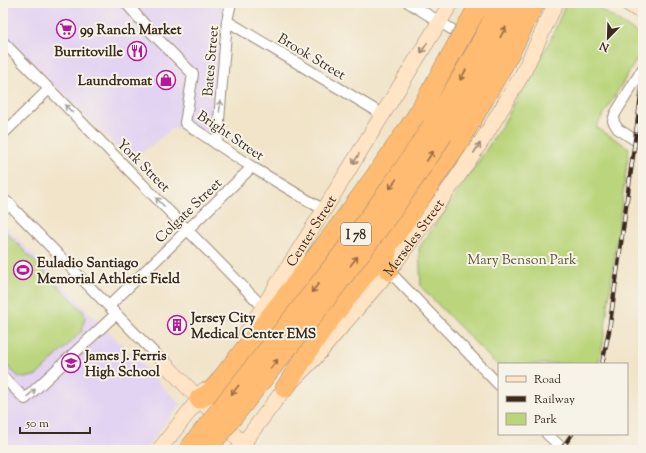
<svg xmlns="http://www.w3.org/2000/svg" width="646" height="453" viewBox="0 0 646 453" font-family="'Sorts Mill Goudy',serif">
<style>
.built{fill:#e3d3f2}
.green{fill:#bad57b;stroke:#7a804c}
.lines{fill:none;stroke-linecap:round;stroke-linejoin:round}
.minor-casing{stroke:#968774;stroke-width:12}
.tertiary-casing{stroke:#968774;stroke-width:14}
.secondary-casing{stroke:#968774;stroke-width:16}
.motorway-casing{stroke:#968774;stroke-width:20}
.minor{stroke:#fff;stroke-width:10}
.tertiary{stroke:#fff;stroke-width:13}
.secondary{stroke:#ffe4c6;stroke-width:15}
.motorway{stroke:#ffbb71;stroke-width:19}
.rail-casing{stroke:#3b2a1e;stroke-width:4.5}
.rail{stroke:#f7f3e8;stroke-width:3;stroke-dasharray:9;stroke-linecap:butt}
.motorway-bridge-casing{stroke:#968774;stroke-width:20;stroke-linecap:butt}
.motorway-bridge{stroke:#ffbb71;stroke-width:19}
.oneway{stroke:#936b43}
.oneway2{stroke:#9d8772}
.oneway3{stroke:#a79f9a}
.labels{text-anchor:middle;stroke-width:4;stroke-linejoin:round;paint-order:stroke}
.shield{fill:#f7f3e8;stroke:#73665b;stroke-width:1}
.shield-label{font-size:13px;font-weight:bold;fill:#3b2a1e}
.poi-label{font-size:14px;font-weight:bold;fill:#3b2a1e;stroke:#f7f3e8;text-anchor:start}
.street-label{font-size:14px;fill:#3b2a1e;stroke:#f7f3e8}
.park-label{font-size:14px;fill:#5b5535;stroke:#f7f3e8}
</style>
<rect width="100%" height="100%" fill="#f7f3e8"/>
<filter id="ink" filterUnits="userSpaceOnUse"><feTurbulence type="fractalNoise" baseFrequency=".025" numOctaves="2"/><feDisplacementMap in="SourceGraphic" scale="8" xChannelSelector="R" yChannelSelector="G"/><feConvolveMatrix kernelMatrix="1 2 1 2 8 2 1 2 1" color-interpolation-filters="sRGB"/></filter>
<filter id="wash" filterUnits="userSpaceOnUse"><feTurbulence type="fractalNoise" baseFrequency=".012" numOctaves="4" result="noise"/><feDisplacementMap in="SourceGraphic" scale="16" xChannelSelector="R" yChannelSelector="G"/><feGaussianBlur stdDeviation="0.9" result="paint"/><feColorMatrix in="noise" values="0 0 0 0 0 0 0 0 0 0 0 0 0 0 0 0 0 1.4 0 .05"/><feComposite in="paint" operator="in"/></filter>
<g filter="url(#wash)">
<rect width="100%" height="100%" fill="#f1e4c9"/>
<path class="built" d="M3 3H229L217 148 175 127 131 161 3 35Z
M3 224 180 404 144 450H3Z"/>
<path class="green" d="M566 3H591L643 37V49L596 127 629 148 603 343 598 364H499V367L421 287 419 248 485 152 507 117 551 39Z
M3 229 83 311 85 317 82 331 37 375 26 378 19 377 3 362Z"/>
</g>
<g filter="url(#ink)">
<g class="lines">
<g class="minor-casing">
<path id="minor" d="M126 3 151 32 193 74 185 123 252 167 324 210
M409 3 482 48
M227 21 382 114
M3 42 264 308
M643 68 615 114 613 121 618 129 643 145
M3 134 49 89
M217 145 227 21 231 3
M6 201 163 362
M389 271 499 385
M109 306 252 167
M3 377 25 399 116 314
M547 434 564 450"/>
</g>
<g class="tertiary-casing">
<path id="tertiary" d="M3 202 11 206"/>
</g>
<g class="secondary-casing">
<g id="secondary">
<path d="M627 3 643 13"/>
<path id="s1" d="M246 334 324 210 451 3"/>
<path d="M163 362 249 450"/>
<path d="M159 450 199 399 204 390"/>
<path id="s2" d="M238 450 285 388 314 359 389 271 454 182 487 133 523 73 556 3"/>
</g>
</g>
<g class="motorway-casing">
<path id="motorway" d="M388 246 385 263 389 271
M285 388 320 333 397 233 461 139
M199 399 209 393 218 383C288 294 357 206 419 112"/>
</g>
<use href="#minor" class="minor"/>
<use href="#tertiary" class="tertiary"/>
<use href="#secondary" class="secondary"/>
<use href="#motorway" class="motorway"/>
<g class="rail-casing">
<path id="rail" d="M602 364 609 331 643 82
M561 450 572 434"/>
</g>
<use href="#rail" class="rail"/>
<g class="motorway-bridge-casing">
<path id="motorway-bridge" d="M419 112 480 3
M461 139 508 57 535 3
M188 450C300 307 421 168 501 3
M207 450C319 307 438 168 517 3"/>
</g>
<use href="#motorway-bridge" class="motorway-bridge"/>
</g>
<defs><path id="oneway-shaft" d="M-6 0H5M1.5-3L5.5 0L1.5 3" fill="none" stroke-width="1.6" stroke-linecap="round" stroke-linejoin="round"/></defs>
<g class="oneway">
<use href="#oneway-shaft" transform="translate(503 32) rotate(-63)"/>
<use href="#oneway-shaft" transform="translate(463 75) rotate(119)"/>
<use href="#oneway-shaft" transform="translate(430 156) rotate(-57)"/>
<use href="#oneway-shaft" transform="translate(393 184) rotate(125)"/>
<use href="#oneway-shaft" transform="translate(354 261) rotate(-52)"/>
<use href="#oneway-shaft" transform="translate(315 288) rotate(128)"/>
<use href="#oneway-shaft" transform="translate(274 364) rotate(-52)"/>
<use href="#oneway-shaft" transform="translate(235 390) rotate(128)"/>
</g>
<g class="oneway2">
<use href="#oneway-shaft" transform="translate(424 48) rotate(122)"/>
<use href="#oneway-shaft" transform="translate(477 148) rotate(-57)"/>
<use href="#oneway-shaft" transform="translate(356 159) rotate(121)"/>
</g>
<g class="oneway3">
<use href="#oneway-shaft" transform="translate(220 106) rotate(-85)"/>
<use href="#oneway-shaft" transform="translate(69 109) rotate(-135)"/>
<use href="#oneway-shaft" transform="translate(160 202) rotate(-135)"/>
<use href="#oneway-shaft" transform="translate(31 393) rotate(-43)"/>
</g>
</g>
<defs>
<g id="supermarket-ring" transform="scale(1)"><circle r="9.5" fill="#f7f3e8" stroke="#b5179e" stroke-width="1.5"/><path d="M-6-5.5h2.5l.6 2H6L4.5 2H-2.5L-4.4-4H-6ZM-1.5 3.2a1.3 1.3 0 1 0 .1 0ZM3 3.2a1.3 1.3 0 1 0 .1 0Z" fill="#b5179e"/></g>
<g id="restaurant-ring" transform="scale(1)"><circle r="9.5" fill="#f7f3e8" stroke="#b5179e" stroke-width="1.5"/><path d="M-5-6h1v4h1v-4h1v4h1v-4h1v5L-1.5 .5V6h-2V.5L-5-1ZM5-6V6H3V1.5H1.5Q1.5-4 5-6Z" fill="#b5179e"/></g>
<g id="shop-ring" transform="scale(1)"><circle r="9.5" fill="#f7f3e8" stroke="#b5179e" stroke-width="1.5"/><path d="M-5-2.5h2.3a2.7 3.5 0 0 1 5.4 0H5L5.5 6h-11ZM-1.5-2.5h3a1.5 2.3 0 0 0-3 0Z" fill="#b5179e"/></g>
<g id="stadium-ring" transform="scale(1)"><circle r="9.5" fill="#f7f3e8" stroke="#b5179e" stroke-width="1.5"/><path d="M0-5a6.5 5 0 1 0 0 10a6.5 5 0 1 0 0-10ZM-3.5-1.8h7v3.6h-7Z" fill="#b5179e"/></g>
<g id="building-ring" transform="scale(1)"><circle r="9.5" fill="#f7f3e8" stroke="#b5179e" stroke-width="1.5"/><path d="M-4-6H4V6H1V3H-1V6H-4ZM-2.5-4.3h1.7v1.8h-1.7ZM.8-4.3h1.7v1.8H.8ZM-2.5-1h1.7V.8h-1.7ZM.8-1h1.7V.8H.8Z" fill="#b5179e"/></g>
<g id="school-ring" transform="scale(1)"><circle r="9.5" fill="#f7f3e8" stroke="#b5179e" stroke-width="1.5"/><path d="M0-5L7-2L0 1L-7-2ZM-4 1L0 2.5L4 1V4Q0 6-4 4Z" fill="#b5179e"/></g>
</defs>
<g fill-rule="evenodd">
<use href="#supermarket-ring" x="66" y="29"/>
<use href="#restaurant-ring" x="137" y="51"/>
<use href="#shop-ring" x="166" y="80"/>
<use href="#stadium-ring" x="23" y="270"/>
<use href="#building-ring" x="177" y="325"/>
<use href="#school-ring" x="71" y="363"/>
</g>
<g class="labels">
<rect class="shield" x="341" y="223" width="30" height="22" rx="3"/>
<g class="shield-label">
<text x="356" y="239">I 78</text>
</g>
<g class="poi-label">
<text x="80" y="34">99 Ranch Market</text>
<text x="123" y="56" text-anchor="end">Burritoville</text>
<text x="152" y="85" text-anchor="end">Laundromat</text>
<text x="37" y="267">Euladio Santiago<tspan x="37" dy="16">Memorial Athletic Field</tspan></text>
<text x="191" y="322">Jersey City<tspan x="191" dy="16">Medical Center EMS</tspan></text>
<text x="85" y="360">James J. Ferris<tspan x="85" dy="16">High School</tspan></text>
</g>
<g class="street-label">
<text transform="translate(312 56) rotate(31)" y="5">Brook Street</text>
<text transform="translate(210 61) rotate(-85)" y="5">Bates Street</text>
<text transform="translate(231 135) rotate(34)" y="5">Bright Street</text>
<text transform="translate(144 165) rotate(45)" y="5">York Street</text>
<text transform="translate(188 210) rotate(-44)" y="5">Colgate Street</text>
<text dy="5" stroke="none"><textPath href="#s1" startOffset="122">Center Street</textPath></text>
<text dy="5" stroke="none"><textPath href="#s2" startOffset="276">Merseles Street</textPath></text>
</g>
<g class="park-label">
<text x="522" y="264">Mary Benson Park</text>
</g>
</g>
<rect width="646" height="453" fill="none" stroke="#f7f3e8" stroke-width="16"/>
<rect x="498" y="363" width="130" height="72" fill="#f7f3e8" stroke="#aca397"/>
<rect x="506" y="376" width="20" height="6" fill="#ffe4c6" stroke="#aca397"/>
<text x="534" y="383" font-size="12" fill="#3b2a1e">Road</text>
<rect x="506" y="396" width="20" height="6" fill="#3b2a1e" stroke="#aca397"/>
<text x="534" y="403" font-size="12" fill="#3b2a1e">Railway</text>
<rect x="506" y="413" width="20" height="12" fill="#bad57b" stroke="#aca397"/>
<text x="534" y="423" font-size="12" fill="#3b2a1e">Park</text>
<g transform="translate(608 38) rotate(203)" stroke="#f7f3e8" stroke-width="3" paint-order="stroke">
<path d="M0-3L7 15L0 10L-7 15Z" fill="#3b2a1e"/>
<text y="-6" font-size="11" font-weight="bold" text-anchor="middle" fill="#3b2a1e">N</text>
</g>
<path d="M20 427v6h70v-6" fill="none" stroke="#3b2a1e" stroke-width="2"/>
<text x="26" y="427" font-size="12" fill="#3b2a1e" stroke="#f7f3e8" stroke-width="3" paint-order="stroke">50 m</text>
</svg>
